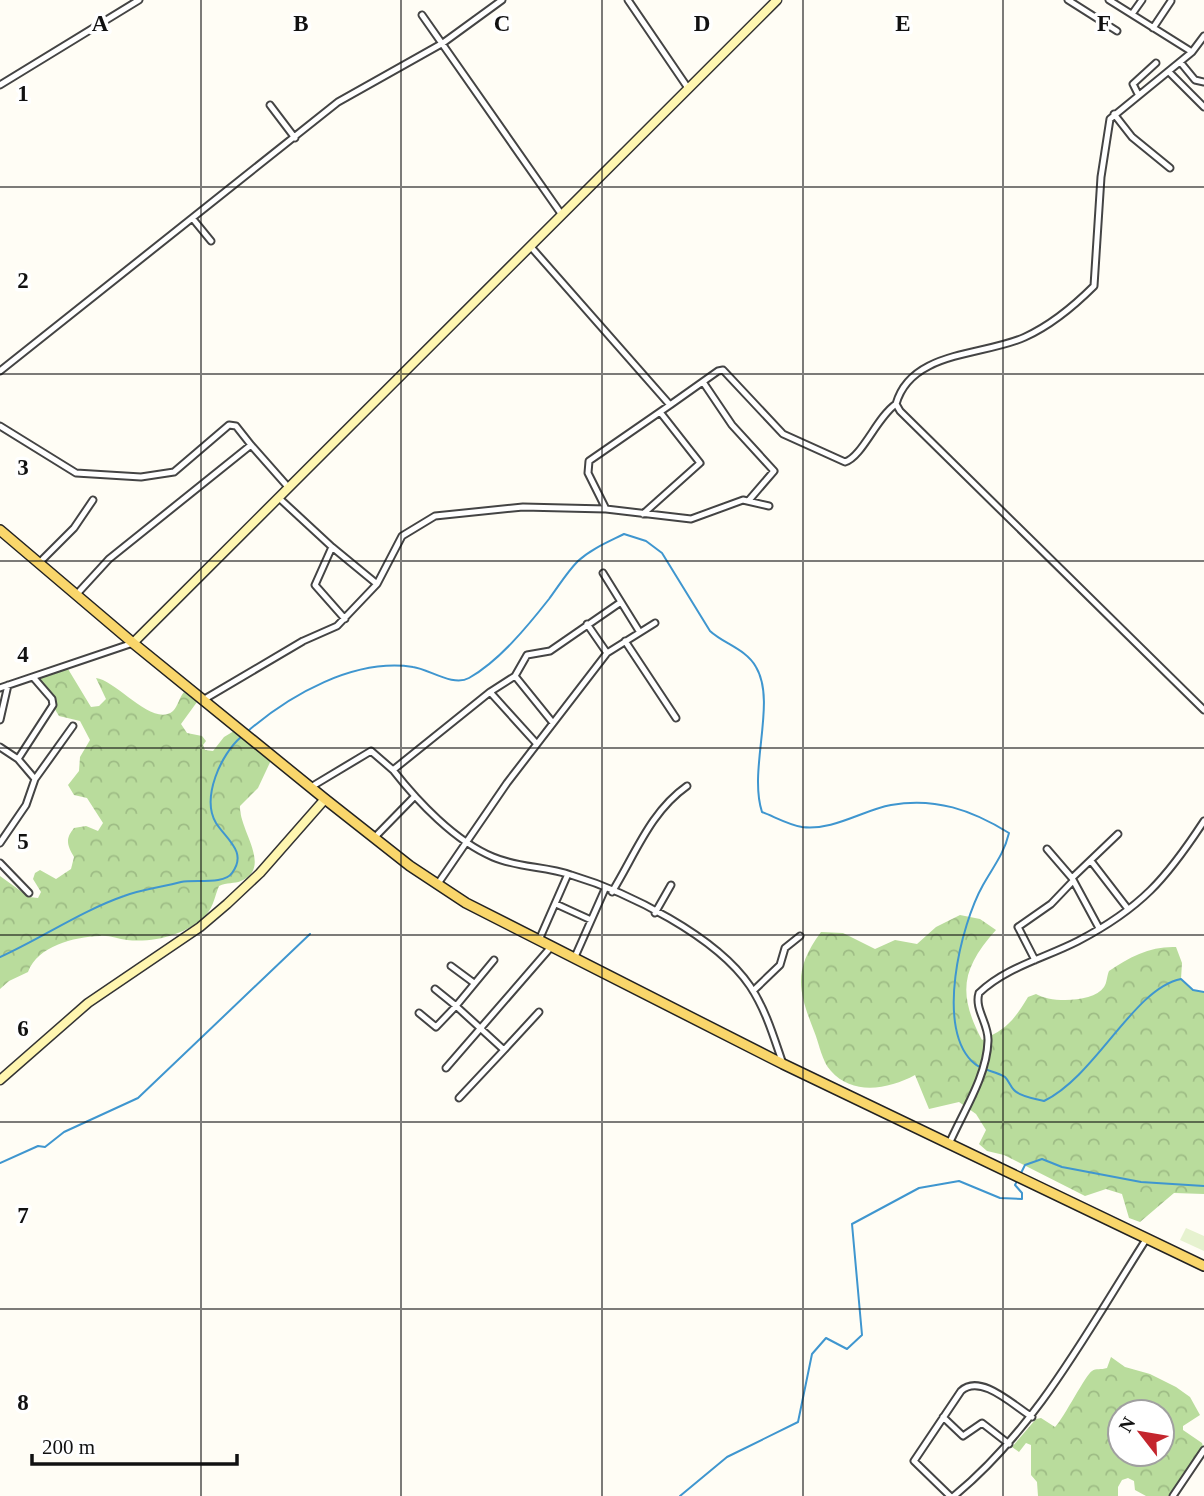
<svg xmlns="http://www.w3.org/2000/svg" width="1204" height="1496" viewBox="0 0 1204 1496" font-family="Georgia,serif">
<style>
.forest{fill:url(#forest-crowns);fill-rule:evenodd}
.pitch{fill:#e6f2cf}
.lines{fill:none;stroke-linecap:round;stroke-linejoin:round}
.stream{stroke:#3f96cf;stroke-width:2}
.street-casing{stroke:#444;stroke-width:9}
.secondary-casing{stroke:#333;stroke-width:11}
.primary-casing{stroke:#222;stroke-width:12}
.street{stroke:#fff;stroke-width:5}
.secondary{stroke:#fff6b0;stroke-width:8}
.primary{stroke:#f9d66b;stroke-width:9}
.grid{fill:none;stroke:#111;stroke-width:2;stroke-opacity:0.55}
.grid-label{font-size:23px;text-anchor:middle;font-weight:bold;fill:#111;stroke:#fff;stroke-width:7;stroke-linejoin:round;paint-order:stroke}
</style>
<defs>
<pattern id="forest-crowns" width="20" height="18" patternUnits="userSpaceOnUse" patternTransform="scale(1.75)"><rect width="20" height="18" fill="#b9dc9c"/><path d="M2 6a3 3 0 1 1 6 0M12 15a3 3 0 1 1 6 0" fill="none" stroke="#9ebc85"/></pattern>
</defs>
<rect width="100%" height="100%" fill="#fffdf5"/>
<path class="forest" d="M68 669 91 707 99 706 106 699 96 678C116 680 153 728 173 711 178 706 179 698 184 692L197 702 181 724 187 733 202 736 206 741 203 745 205 750 213 751 224 737 239 728 273 756 258 788 240 806C239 831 273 867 241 881 234 884 227 882 219 886 215 895 214 906 206 915 187 935 153 943 127 940 118 939 109 935 100 936 73 937 38 946 28 972L9 981 0 989V876L29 897 38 898 41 892 33 879 35 873 40 870 56 879 71 869 74 857C67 845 65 839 74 828L86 826 98 831 103 823 87 798 74 795 68 785 79 771 80 757 90 740 80 721 59 716 35 676Z
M960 915 980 919 996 930C962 968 957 993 982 1040 1007 1029 1014 1020 1028 997L1036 994C1050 1003 1093 1003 1104 987 1107 983 1107 975 1109 971 1129 957 1151 946 1176 947L1182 963 1181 979 1193 990 1204 992V1194L1174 1193 1140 1222 1129 1218 1122 1194 1106 1189 1085 1196 1004 1155 987 1151 979 1144 986 1130 976 1114 959 1102 929 1109 915 1075C889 1089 853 1096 831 1071 822 1062 819 1043 814 1031 798 990 793 970 821 932L843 933 875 949 895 940 917 944 936 927Z
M1111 1357 1125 1367 1150 1374 1176 1387 1190 1397 1200 1415 1183 1426V1430L1202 1443 1204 1450 1173 1496H1146L1135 1490 1134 1481 1128 1478 1122 1480 1118 1487V1496H1038L1037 1482 1031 1475V1445L1026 1443 1019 1452 1012 1447 1036 1419 1041 1418 1055 1427C1064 1418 1086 1374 1092 1371 1096 1368 1101 1370 1107 1368ZM1120 1412H1162V1454H1120Z"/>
<path class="pitch" d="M1186 1228 1204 1236V1251L1180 1240Z"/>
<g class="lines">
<path class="stream" d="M248 731C290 695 354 658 413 667 429 669 453 687 469 678 499 661 527 627 549 599 558 587 567 572 578 561 591 549 608 542 624 534L646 541 662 553 710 631C724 644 746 649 756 667 777 702 748 769 762 812 775 817 789 825 802 827 833 831 863 810 891 805 935 797 972 810 1009 833 1004 854 993 867 983 885 961 924 934 1031 975 1064 984 1071 996 1071 1005 1077 1009 1081 1010 1086 1014 1090 1020 1097 1036 1099 1044 1101 1096 1076 1134 988 1181 979L1193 990 1204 992
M0 957C42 938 81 911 124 896 142 889 163 887 181 882 194 879 224 885 232 873 248 852 226 839 216 823 201 798 221 754 241 737
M0 1163 38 1146 45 1147 64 1132 138 1098 310 934
M1021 1173 1025 1165 1042 1159 1062 1167 1141 1182 1204 1186
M680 1496 727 1457 798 1422 812 1354 826 1338 847 1349 862 1335 852 1224 919 1188 959 1181 1000 1198 1022 1199V1193L1015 1185 1017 1181"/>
<g class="street-casing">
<path id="street" d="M628 0 688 88
M1068 0 1117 31
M1109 0 1192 52 1110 119 1101 177 1094 286C1075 305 1049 326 1025 337 984 356 911 350 896 404L900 411 1204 710
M1132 14 1142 0
M422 15 562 215
M1153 28 1171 1
M1192 52 1204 36
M1181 63 1195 80 1204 82
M1170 73 1204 107
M0 85 139 0
M1138 94 1133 84 1156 63
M270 105 295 138
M1114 114 1132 137 1170 168
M193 219 211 241
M531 247 670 405 718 371 723 370 783 434 845 462C862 457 877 417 896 404
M0 371 338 102 443 43 502 0
M703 382 732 425 774 471 750 499
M0 426 76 473 141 477 174 472 229 425 236 426 251 445
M279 498 332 547 315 585 345 619
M606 509 588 473 589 461 670 405
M643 514 700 463 660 412
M332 547 377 584
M39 563 74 528 93 500
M603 573 639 631
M76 595 109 559 251 445 289 488
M587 624 607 653
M625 641 676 718
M515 676 553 723
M0 688 133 643
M490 692 515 676 527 655 550 651 621 602
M203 700 303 641 337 626 377 584 402 536 435 516 523 507 606 509 691 519 743 500 769 506
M0 720 8 685
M537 744 490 692 393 770C418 802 455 841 493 857 518 868 545 866 571 875 628 892 716 936 750 986 766 1010 774 1038 783 1064
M0 747 18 759 35 779 26 805 0 843
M18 759 53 705 52 699 33 677
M35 779 73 726
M311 787 371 751 393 770
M374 838 415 796
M1047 849 1072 878 1099 928
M1091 861 1128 909
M0 863 29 893
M1072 878 1118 834
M437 885 507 783 607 653 655 623
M612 892C635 855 650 812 687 786
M556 904 591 920
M655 913 671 885
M539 940 568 874
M574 959 605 889
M1035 960 1018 927 1051 904 1072 882
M451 966 474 983
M435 989 456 1006 494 960
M753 991 780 965 785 948 800 936
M419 1013 436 1027 456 1006 504 1050 459 1098
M504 1050 539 1012
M446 1068 551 947
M949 1144C963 1112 987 1076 988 1041 989 1024 974 1009 979 993 1006 967 1045 958 1078 941 1141 908 1166 879 1204 821
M943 1417 963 1436 982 1423 1009 1444
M950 1496 914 1461 961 1391C980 1373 1013 1405 1032 1417
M954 1496C1038 1427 1089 1328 1147 1238
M1173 1496 1204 1450"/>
</g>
<g class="secondary-casing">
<path id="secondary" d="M133 643 777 0
M0 1080 88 1003 200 927 227 904 260 873 325 799"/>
</g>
<g class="primary-casing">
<path id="primary" d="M0 530 133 643 325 799 410 866 466 903 783 1064 1204 1266"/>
</g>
<use href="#street" class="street"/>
<use href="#secondary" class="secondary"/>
<use href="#primary" class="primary"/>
</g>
<path class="grid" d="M201 0V1496M401 0V1496M602 0V1496M803 0V1496M1003 0V1496M0 187H1204M0 374H1204M0 561H1204M0 748H1204M0 935H1204M0 1122H1204M0 1309H1204"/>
<g class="grid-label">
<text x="100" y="31">A</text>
<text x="301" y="31">B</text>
<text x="502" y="31">C</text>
<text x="702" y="31">D</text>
<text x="903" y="31">E</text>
<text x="1104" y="31">F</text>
<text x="23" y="101">1</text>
<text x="23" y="288">2</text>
<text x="23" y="475">3</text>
<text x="23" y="662">4</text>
<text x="23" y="849">5</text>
<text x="23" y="1036">6</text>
<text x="23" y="1223">7</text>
<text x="23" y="1410">8</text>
</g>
<g transform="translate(1141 1433) rotate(301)"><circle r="33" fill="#ffffff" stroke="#a0a0a0" stroke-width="2"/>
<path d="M0-5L12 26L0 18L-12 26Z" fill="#c4262e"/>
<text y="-10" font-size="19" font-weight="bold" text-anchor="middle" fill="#111111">N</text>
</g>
<path d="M32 1454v10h205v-10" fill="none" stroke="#111111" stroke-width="3.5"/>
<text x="42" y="1454" font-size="21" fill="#111111" stroke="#ffffff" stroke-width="5" paint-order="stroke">200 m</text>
</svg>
